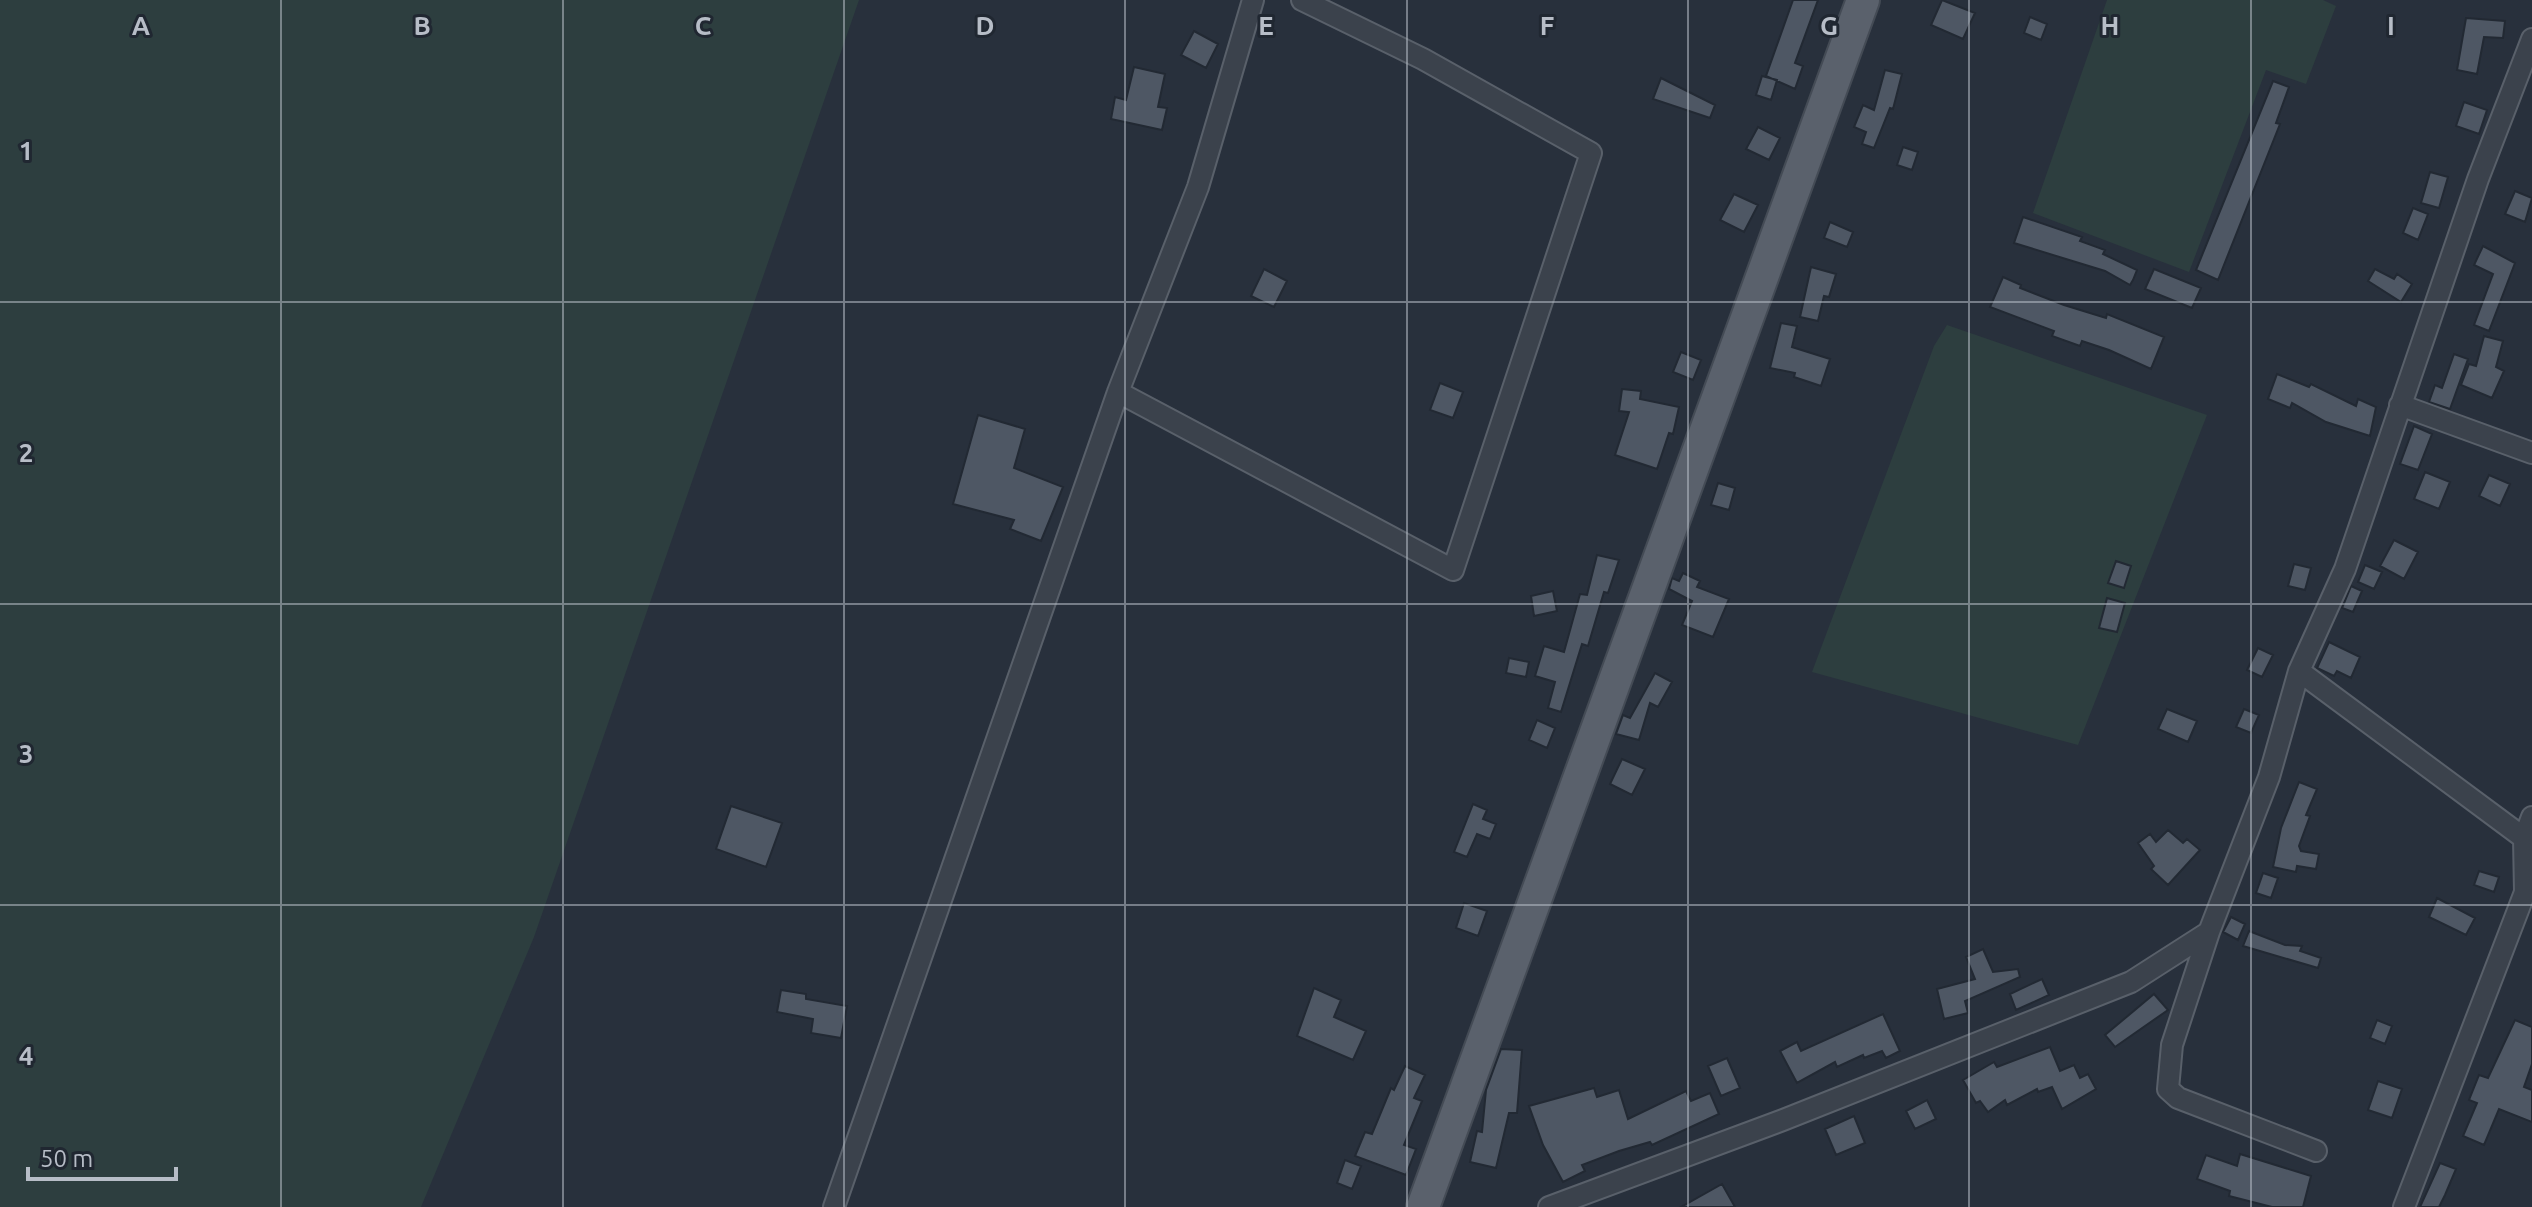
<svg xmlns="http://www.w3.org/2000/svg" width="2532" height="1207" viewBox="0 0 2532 1207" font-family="Ubuntu,sans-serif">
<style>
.green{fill:#2d3e3f}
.building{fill:#4e5764;stroke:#222933;stroke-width:2}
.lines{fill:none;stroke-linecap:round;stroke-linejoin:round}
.street-casing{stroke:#59606a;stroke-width:24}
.primary-casing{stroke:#444b55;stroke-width:36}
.street{stroke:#3b424c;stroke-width:20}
.primary{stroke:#5a616c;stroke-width:32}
.grid{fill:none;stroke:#b7bdc7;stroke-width:2;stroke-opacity:0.55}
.grid-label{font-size:26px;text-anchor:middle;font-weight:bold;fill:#b7bdc7;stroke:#202731;stroke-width:6;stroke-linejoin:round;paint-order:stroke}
</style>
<rect width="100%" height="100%" fill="#28303c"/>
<path class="green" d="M0 0H859L534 937 421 1207H0Z
M2107 0H2323L2336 6 2306 84 2266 70 2189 272 2033 213Z
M1947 325 2207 415 2078 745 1812 672 1934 346Z"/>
<path class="building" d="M1793 0H1818L1795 63 1803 66 1795 89 1766 76Z
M1942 0 1975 13 1963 39 1931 25Z
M2030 17 2047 24 2041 40 2024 33Z
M2466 18 2505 21 2503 38 2484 37 2477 74 2457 70Z
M1194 31 1218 44 1206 68 1181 55Z
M1134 67 1165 74 1158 107 1167 108 1162 130 1111 119 1115 97 1126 100Z
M1885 70 1902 74 1893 109 1890 108 1874 148 1862 144 1866 132 1854 127 1863 105 1874 110Z
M1762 76 1777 80 1771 100 1756 95Z
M1661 78 1715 105 1710 118 1653 99Z
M2273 81 2289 87 2276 123 2280 124 2218 280 2196 270Z
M2464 102 2487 110 2479 134 2456 126Z
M1758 127 1780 138 1769 160 1746 149Z
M1903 147 1918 152 1912 170 1897 165Z
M2430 172 2448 177 2439 208 2421 203Z
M2515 191 2532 198 2525 222 2505 214Z
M1734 194 1758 205 1744 232 1720 220Z
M2413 208 2428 214 2418 240 2403 233Z
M2023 217 2082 237 2080 241 2105 250 2103 254 2137 270 2133 280 2130 285 2105 271 2014 243Z
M1830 222 1853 232 1847 247 1824 238Z
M2483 246 2515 263 2489 331 2474 325 2493 274 2474 265Z
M1811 267 1836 274 1829 297 1824 296 1818 321 1800 317Z
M1264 269 1287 281 1274 307 1251 296Z
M2154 269 2201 288 2192 308 2145 289Z
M2375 269 2394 279 2397 274 2412 284 2401 302 2368 281Z
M2003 277 2021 285 2020 288 2064 305 2106 318 2107 314 2164 337 2151 369 2109 350 2082 341 2080 346 2052 336 2054 331 1990 307Z
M1781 323 1797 326 1792 347 1830 359 1821 386 1794 377 1795 373 1770 368Z
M2484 336 2503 341 2496 367 2504 371 2492 398 2461 385 2469 364 2476 366Z
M1681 352 1701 360 1693 380 1673 372Z
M2454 354 2468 359 2450 409 2429 402 2435 385 2442 388Z
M2277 374 2309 387 2311 384 2356 406 2358 399 2376 407 2370 436 2326 422 2292 403 2290 408 2268 399Z
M1440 383 1463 392 1453 418 1430 410Z
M1622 389 1641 391 1640 399 1679 407 1673 434 1669 433 1657 469 1615 455 1629 412 1619 411Z
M978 415 1025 429 1014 468 1063 487 1041 541 1010 529 1014 520 953 504Z
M2414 426 2432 434 2418 470 2400 464Z
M2425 472 2450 482 2439 509 2414 499Z
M2489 475 2510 484 2500 506 2479 496Z
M1718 483 1735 488 1729 510 1711 505Z
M2394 540 2418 552 2404 579 2380 566Z
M1597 555 1619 560 1608 593 1604 592 1588 646 1582 644 1561 712 1548 708 1555 682 1535 676 1544 646 1564 652 1580 594 1587 595Z
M2116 561 2131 566 2124 588 2108 583Z
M2294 564 2311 568 2305 590 2288 586Z
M2365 565 2382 572 2374 589 2358 582Z
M1683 573 1700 581 1697 587 1729 599 1713 637 1682 625 1692 601 1669 589 1672 578 1679 581Z
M2351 586 2362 591 2353 612 2342 608Z
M1553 591 1557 611 1534 616 1531 596Z
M2107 598 2125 603 2117 632 2099 628Z
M2329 642 2360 657 2351 678 2337 671 2334 676 2317 668Z
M2258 648 2273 655 2262 677 2247 670Z
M1509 658 1529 662 1526 677 1506 673Z
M1655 673 1672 682 1658 707 1650 703 1639 740 1616 734 1623 715 1630 718Z
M2167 709 2197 721 2188 742 2158 729Z
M2244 709 2259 715 2251 733 2236 727Z
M1537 720 1555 728 1547 748 1529 740Z
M1622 759 1645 769 1632 795 1610 784Z
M2299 782 2317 789 2306 815 2310 816 2299 846 2301 851 2319 854 2316 869 2297 866 2296 872 2273 867 2281 828Z
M1473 804 1487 810 1483 819 1496 824 1490 839 1477 834 1467 857 1454 852Z
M731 806 782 823 766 867 716 849Z
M2168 830 2183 843 2187 839 2200 850 2168 885 2151 869 2154 866 2138 843 2150 834 2156 842Z
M2479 871 2499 877 2494 892 2474 885Z
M2263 873 2278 878 2271 898 2256 893Z
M2437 898 2475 918 2466 935 2429 917Z
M1464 903 1487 911 1478 936 1456 928Z
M2231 917 2245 924 2238 940 2223 932Z
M2249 931 2285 945 2302 946 2300 951 2321 958 2318 968 2243 946Z
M1983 949 1993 972 2018 969 2020 977 1965 1001 1968 1013 1944 1019 1937 989 1975 979 1966 957Z
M2042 979 2049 995 2016 1010 2010 994Z
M1314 988 1341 1000 1334 1017 1366 1031 1353 1060 1297 1036Z
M781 990 806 994V999L847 1006 841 1038 811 1033 813 1019 777 1012Z
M2154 994 2168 1010 2115 1047 2105 1035Z
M1883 1014 1900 1051 1886 1058 1882 1051 1864 1058 1863 1055 1837 1067 1835 1062 1797 1083 1780 1051 1797 1042 1801 1051Z
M2377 1020 2392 1026 2385 1044 2370 1038Z
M2515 1020 2532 1027V1064L2524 1087 2532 1090V1122L2499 1109 2484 1145 2463 1136 2477 1103 2469 1100 2479 1075 2488 1078Z
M2050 1047 2060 1071 2074 1065 2080 1078 2088 1074 2096 1089 2062 1109 2052 1087 2038 1092 2037 1089 2007 1105 2005 1100 1988 1112 1980 1101 1976 1103 1963 1080 1994 1062 1997 1067Z
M1501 1049 1522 1050 1517 1113H1509L1496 1168 1470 1162 1477 1131 1482 1132 1486 1090Z
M1727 1058 1740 1088 1721 1096 1708 1066Z
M1405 1066 1425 1075 1414 1098 1422 1101 1404 1145 1416 1149 1406 1175 1355 1156 1365 1132 1372 1134 1391 1088 1394 1090Z
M2378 1081 2402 1089 2392 1118 2368 1110Z
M1594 1088 1597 1097 1619 1090 1628 1119 1686 1091 1691 1101 1710 1093 1719 1114 1652 1145 1650 1142 1619 1151 1582 1165 1585 1171 1563 1182 1543 1145 1529 1106Z
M1927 1100 1936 1119 1915 1129 1906 1111Z
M1854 1116 1865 1143 1836 1155 1825 1129Z
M2240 1154 2311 1176 2303 1207H2272L2229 1196 2230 1191 2197 1179 2206 1155 2237 1166Z
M1345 1160 1361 1166 1352 1189 1337 1183Z
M2440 1163 2456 1169 2445 1195 2439 1207H2420Z
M1722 1184 1735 1207H1681Z"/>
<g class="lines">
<g class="street-casing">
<path id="street" d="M1118 392 1453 570 1591 153 1423 59 1302 0
M2400 405 2532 453
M2299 671 2524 838
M2209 932 2172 1045 2168 1089 2178 1098 2316 1151
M834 1207 1118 392 1198 187 1253 0
M1549 1207 1783 1120 2131 982 2209 932 2269 777 2299 671 2345 569 2478 179 2532 39
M2404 1207 2525 892 2524 838 2532 817"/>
</g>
<g class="primary-casing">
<path id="primary" d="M1423 1207 1863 0"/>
</g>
<use href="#street" class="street"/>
<use href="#primary" class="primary"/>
</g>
<path class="grid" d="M281 0V1207M563 0V1207M844 0V1207M1125 0V1207M1407 0V1207M1688 0V1207M1969 0V1207M2251 0V1207M0 302H2532M0 604H2532M0 905H2532"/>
<g class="grid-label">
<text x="141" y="35">A</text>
<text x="422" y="35">B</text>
<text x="703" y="35">C</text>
<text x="985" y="35">D</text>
<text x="1266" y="35">E</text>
<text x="1547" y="35">F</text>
<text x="1829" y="35">G</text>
<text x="2110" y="35">H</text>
<text x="2391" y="35">I</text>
<text x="26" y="160">1</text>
<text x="26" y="462">2</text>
<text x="26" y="763">3</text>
<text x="26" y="1065">4</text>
</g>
<path d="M28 1167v12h148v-12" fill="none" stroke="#b7bdc7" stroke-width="4"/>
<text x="40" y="1167" font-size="24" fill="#b7bdc7" stroke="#202731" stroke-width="6" paint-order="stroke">50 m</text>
</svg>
